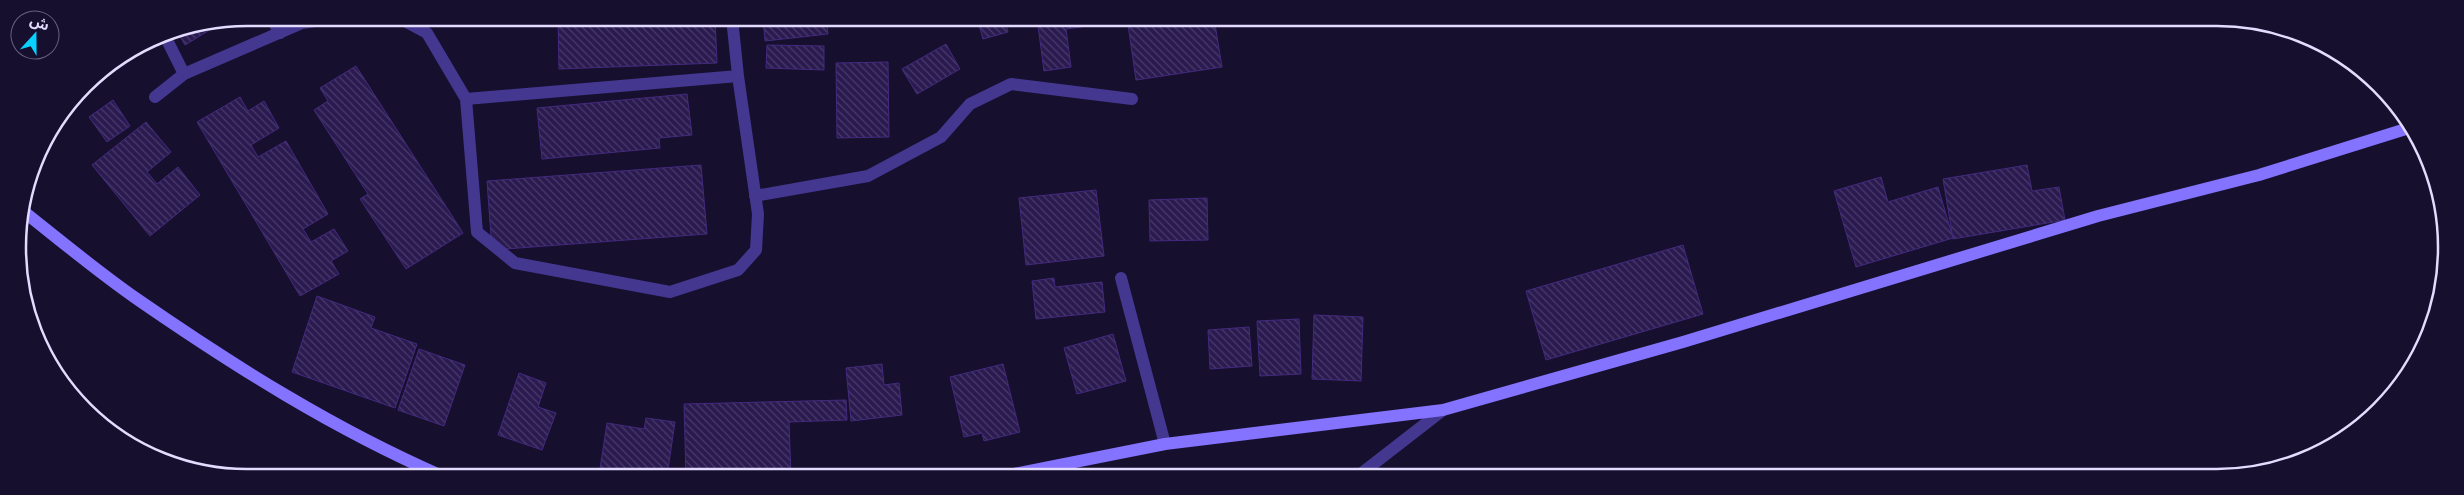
<svg xmlns="http://www.w3.org/2000/svg" width="2464" height="495" viewBox="0 0 2464 495" font-family="'Golos Text','Noto Sans Arabic',sans-serif">
<style>
.building{fill:url(#building-back-hatch);stroke:#422a7e}
.lines{fill:none;stroke-linecap:round;stroke-linejoin:round}
.minor{stroke:#433790;stroke-width:12}
.secondary{stroke:#8373ff;stroke-width:12}
.rim{fill:none;stroke:#e3dcff;stroke-width:2.5}
</style>
<defs>
<pattern id="building-back-hatch" width="6" height="6" patternUnits="userSpaceOnUse" patternTransform="scale(1.25)"><rect width="6" height="6" fill="#2a1a50"/><path d="M-1 5l2 2M0 0l6 6M5-1l2 2" fill="none" stroke="#493b6a"/></pattern>
</defs>
<rect width="100%" height="100%" fill="#170f2e"/>
<path class="building" d="M558 18H715L717 63 559 69Z
M763 18H826L828 34 765 41Z
M977 18H1004L1008 32 983 39Z
M1037 18H1109L1110 23 1066 29 1071 67 1044 71Z
M1127 18H1214L1222 67 1136 80Z
M1330 19H1347L1344 25Z
M221 23 185 45 177 31Z
M946 44 960 69 917 94 902 69Z
M767 45 824 46V70L766 68Z
M888 62 889 137 837 138 836 63Z
M356 66 463 233 406 269 360 199 368 194 314 110 328 101 320 88Z
M687 94 692 135 659 138 660 148 542 159 537 108Z
M240 97 248 111 264 101 279 128 251 145 258 157 286 141 328 214 303 229 311 242 334 229 348 251 331 261 339 274 300 296 197 122Z
M113 100 130 126 107 142 89 117Z
M146 122 171 152 147 172 157 184 178 167 200 195 150 236 92 165Z
M701 165 707 234 492 250 487 181Z
M2027 165 2032 191 2059 187 2065 220 1953 239 1943 179Z
M1881 177 1888 202 1938 187 1953 238 1856 267 1834 191Z
M1096 190 1104 256 1026 265 1019 198Z
M1207 198 1208 240 1150 241 1149 200Z
M1683 245 1703 314 1546 360 1526 291Z
M1054 278 1055 287 1102 282 1105 312 1036 319 1032 281Z
M317 296 375 317 371 328 417 344 395 408 292 372Z
M1314 315 1363 317 1361 381 1312 379Z
M1299 319 1301 374 1260 376 1257 321Z
M1249 327 1252 366 1210 369 1208 330Z
M1113 334 1126 381 1077 394 1064 348Z
M419 349 465 365 444 426 398 410Z
M882 364 884 385 899 383 902 415 851 421 846 368Z
M1003 364 1020 432 984 441 982 433 964 437 950 377Z
M519 373 546 383 538 407 556 413 542 450 498 435Z
M846 400 847 420 789 422 791 476H686L684 404Z
M646 418 675 422 667 476 599 475 607 423 644 429Z"/>
<g class="lines">
<path class="minor" d="M271 18 280 33
M394 18 401 19 427 33 466 99 477 232 515 263 670 292 738 270 756 250 758 214 738 76 732 18
M164 34 184 74
M155 97 184 74 302 23 334 18
M466 99 738 76
M755 196 868 176 941 137 970 104 1011 84 1132 99
M1121 278 1165 444
M1358 476 1443 410"/>
<path class="secondary" d="M23 211C61 241 98 272 137 299 234 366 334 429 442 476
M1004 476 1165 444 1443 410 1683 342 2098 216 2259 175 2409 128"/>
</g>
<path d="M0 0H2464V495H0ZM247 26H2217A221 221 0 0 1 2438 247V248A221 221 0 0 1 2217 469H247A221 221 0 0 1 26 248V247A221 221 0 0 1 247 26Z" fill="#170f2e" fill-rule="evenodd"/>
<path class="rim" d="M247 26H2217A221 221 0 0 1 2438 247V248A221 221 0 0 1 2217 469H247A221 221 0 0 1 26 248V247A221 221 0 0 1 247 26Z"/>
<g transform="translate(35 35) rotate(21)"><circle r="24" fill="#170f2e" stroke="#696182"/>
<path d="M0-4L9 19L0 12L-9 19Z" fill="#08d0ff"/>
<text y="-8" font-size="14" font-weight="bold" text-anchor="middle" fill="#e3dcff">ش</text>
</g>
</svg>
